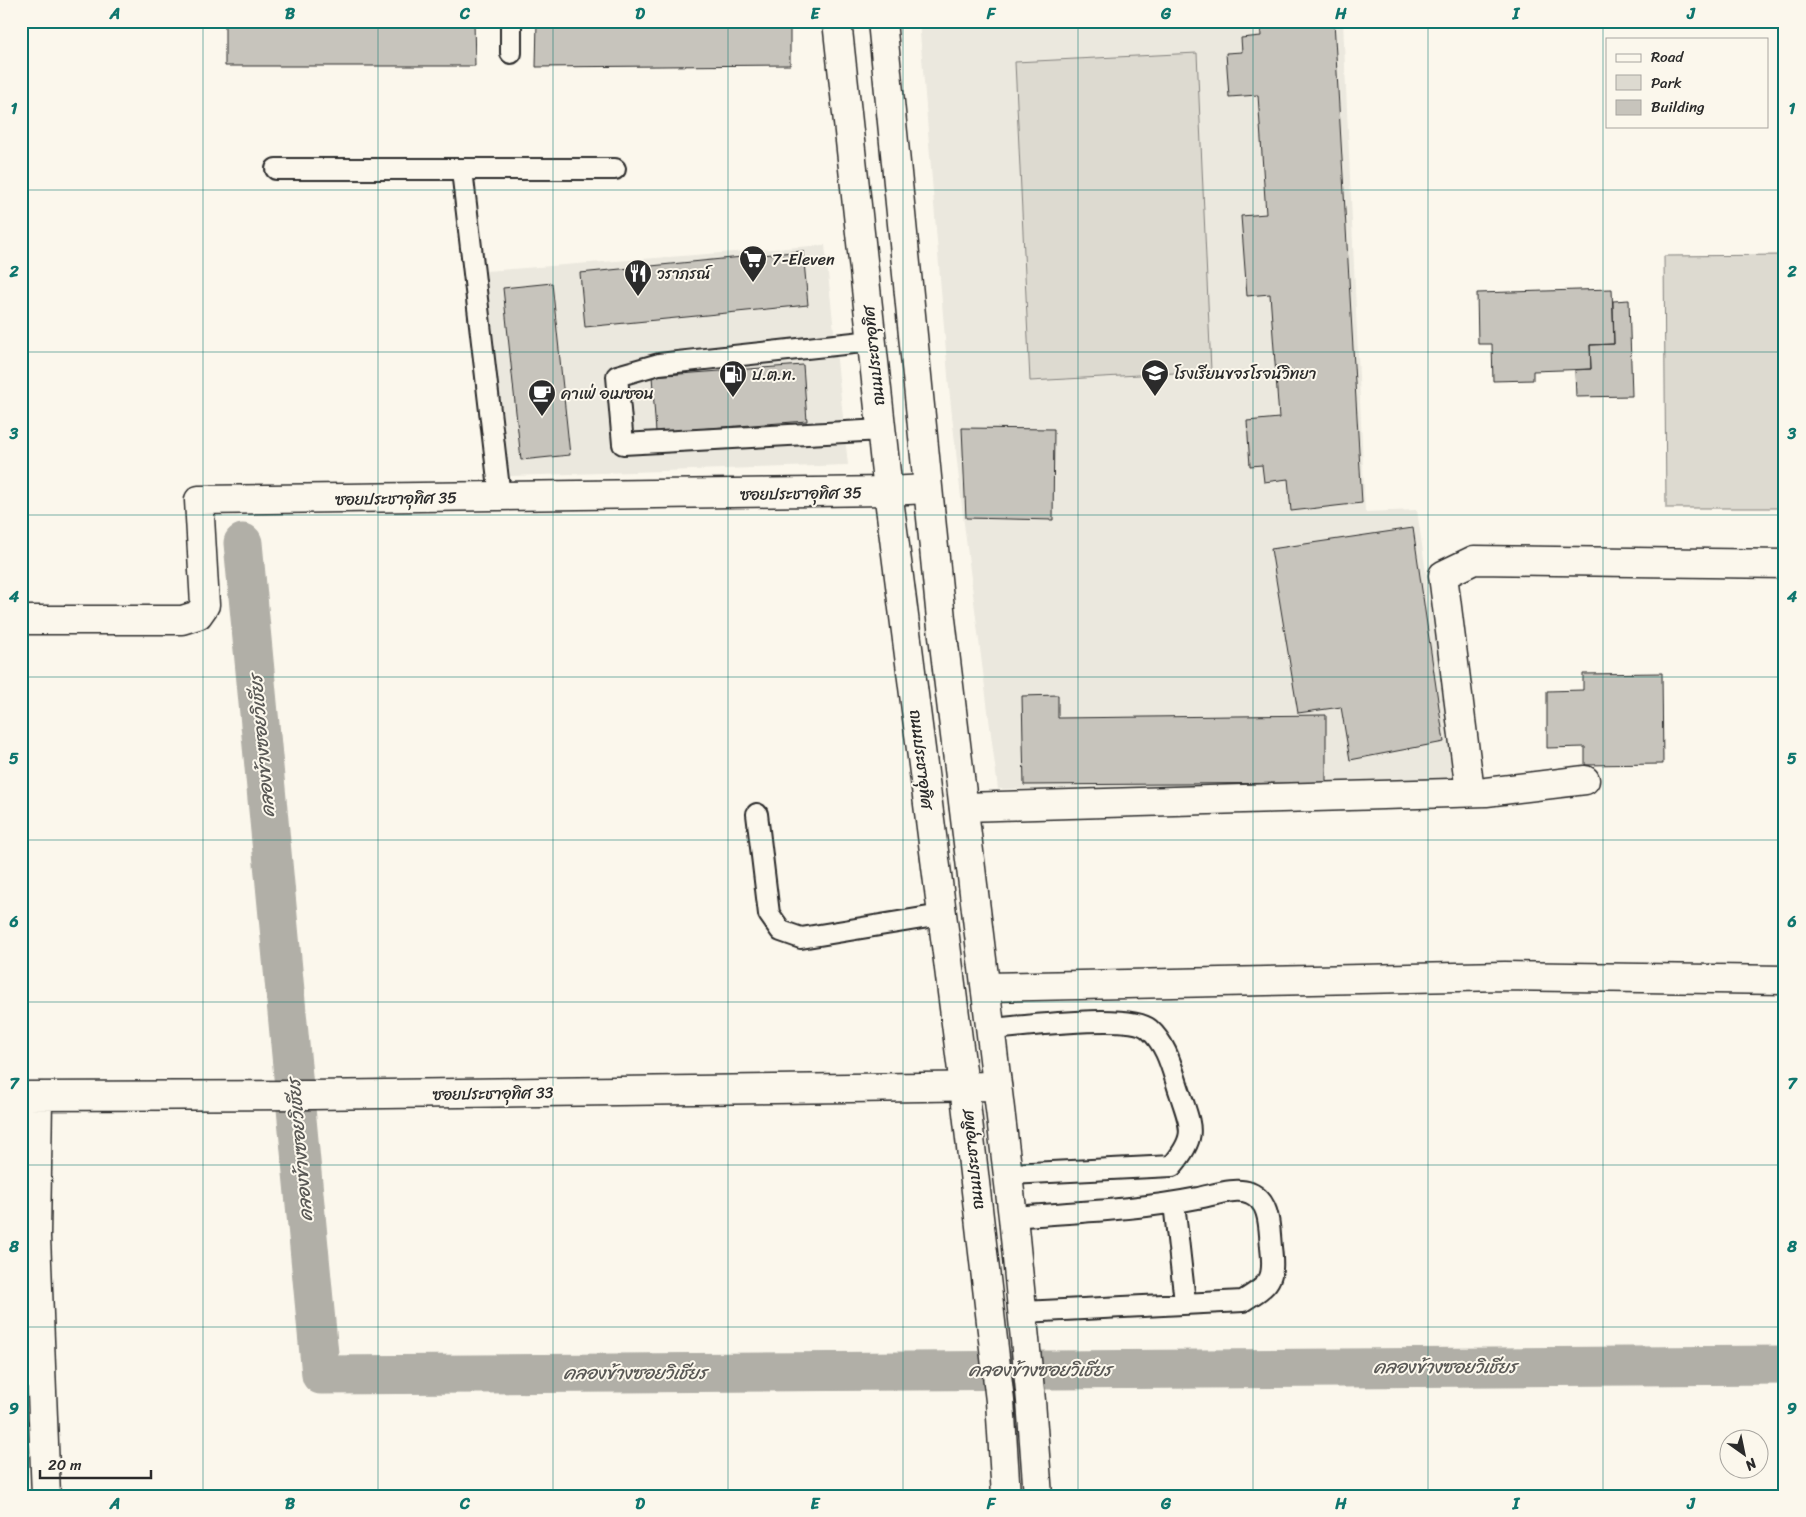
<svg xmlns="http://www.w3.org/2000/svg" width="1806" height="1517" viewBox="0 0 1806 1517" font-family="Sriracha,'Playpen Sans Thai',sans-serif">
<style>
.built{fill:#ebe8de}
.green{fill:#dddad0;stroke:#84827e}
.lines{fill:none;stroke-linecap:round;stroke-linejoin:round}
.canal{stroke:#b1afa7;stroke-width:39}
.building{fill:#c7c4bc;stroke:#2b2b2b}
.lane-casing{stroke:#2b2b2b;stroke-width:24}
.street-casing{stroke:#2b2b2b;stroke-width:31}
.secondary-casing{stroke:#2b2b2b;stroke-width:31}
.lane{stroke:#fbf7ec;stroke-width:20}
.street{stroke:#fbf7ec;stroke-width:28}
.secondary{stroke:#fbf7ec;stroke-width:28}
.grid{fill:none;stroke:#0f766e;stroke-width:1;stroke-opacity:0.55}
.labels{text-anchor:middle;stroke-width:4;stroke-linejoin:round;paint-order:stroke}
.poi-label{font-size:16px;fill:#2b2b2b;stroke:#fbf7ec;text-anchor:start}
.street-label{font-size:16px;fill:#2b2b2b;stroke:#fbf7ec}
.water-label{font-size:18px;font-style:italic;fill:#5a5956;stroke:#fbf7ec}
.neatline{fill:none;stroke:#0f766e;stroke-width:2}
.grid-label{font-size:16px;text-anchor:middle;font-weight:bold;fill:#0f766e}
</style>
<rect width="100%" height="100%" fill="#fbf7ec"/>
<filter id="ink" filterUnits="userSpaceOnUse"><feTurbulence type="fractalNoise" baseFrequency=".02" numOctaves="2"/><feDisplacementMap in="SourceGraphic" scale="10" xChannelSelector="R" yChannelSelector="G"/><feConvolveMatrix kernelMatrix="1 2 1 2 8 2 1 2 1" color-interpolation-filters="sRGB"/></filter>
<g filter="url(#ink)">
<path class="built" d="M919 21H1343L1365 512 1417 510 1455 778 1327 787 998 789 963 516 949 388Z
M825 245 848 465 510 476 485 271Z"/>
<path class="green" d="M1197 53 1211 371 1030 381 1015 62Z
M1785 255V508H1666L1664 256Z"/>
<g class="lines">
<path class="canal" d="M243 543 321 1375 1785 1365"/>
</g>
<path class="building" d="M225 21H474L475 66H225Z
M537 21H790V65L536 67Z
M1260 21H1334L1362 503 1291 511 1288 479 1264 482 1262 465 1250 466 1247 421 1279 418 1270 294 1247 296 1241 216 1266 214 1258 95 1229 97 1226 53 1242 52 1241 38 1261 36Z
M803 251 808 305 585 327 580 273Z
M552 283 570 455 521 460 503 288Z
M1612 289 1614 344 1590 345 1591 369 1533 371V380L1493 381 1492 344H1478L1477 293Z
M1629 300 1632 396 1576 397 1575 370 1591 369 1590 345 1614 344 1613 301Z
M803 365 807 421 656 432 652 376Z
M962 428 1054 429 1053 520 966 518Z
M1413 528 1444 742 1350 760 1341 707 1298 713 1271 549Z
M1662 673 1663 764 1585 765V747L1547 748V691L1583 690V674Z
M1058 695V718L1326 715V783L1024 785 1022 696Z"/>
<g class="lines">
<g class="lane-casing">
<path id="lane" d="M511 21V53
M276 169H615
M462 170 500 497
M872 341 659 364 617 376 623 444 882 430
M757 814 769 914 781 931 801 938 941 915
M991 1029C1020 1027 1130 1012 1149 1029 1168 1046 1172 1070 1180 1093 1191 1128 1198 1135 1172 1166L1008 1174
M1174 1203 1185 1302
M1013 1217C1075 1212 1138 1210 1198 1198 1214 1195 1235 1187 1250 1193 1271 1202 1269 1229 1271 1247 1275 1281 1270 1284 1243 1301L1023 1312"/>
</g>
<g class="street-casing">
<path id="street" d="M21 620H182L198 615 205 605 199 500 888 491 927 489
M1470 792 1443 575 1474 560 1785 564
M964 807 1486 792 1585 780
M987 987 1505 976 1785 980
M21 1096 311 1095 997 1086
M38 1097 36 1237 46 1496"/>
</g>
<g class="secondary-casing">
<path id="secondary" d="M837 21 888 491 964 1086 1000 1401 1006 1496
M882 21 941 619 1013 1217 1031 1401 1038 1496"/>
</g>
<use href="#lane" class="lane"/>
<use href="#street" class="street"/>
<use href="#secondary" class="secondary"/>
</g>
</g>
<path class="grid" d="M203 21V1496M378 21V1496M553 21V1496M728 21V1496M903 21V1496M1078 21V1496M1253 21V1496M1428 21V1496M1603 21V1496M21 190H1785M21 352H1785M21 515H1785M21 677H1785M21 840H1785M21 1002H1785M21 1165H1785M21 1327H1785"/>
<defs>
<g id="supermarket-pin" transform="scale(1.4375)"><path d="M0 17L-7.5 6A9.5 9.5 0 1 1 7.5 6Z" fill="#2b2b2b" stroke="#fbf7ec"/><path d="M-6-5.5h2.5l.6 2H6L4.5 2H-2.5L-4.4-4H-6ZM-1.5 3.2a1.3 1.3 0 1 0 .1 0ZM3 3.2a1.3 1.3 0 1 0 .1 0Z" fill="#fff"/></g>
<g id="restaurant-pin" transform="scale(1.4375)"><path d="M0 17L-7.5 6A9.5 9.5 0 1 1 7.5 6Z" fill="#2b2b2b" stroke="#fbf7ec"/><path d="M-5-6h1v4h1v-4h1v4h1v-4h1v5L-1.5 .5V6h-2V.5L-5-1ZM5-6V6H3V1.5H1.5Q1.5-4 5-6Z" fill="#fff"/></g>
<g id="school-pin" transform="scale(1.4375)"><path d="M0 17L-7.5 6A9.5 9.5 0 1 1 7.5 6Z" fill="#2b2b2b" stroke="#fbf7ec"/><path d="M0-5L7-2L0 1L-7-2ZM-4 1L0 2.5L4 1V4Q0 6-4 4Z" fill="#fff"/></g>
<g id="fuel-pin" transform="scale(1.4375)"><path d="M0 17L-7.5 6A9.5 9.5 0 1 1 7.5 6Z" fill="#2b2b2b" stroke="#fbf7ec"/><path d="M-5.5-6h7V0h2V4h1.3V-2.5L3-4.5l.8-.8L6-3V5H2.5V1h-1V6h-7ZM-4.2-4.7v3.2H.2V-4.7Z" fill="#fff"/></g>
<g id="cafe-pin" transform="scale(1.4375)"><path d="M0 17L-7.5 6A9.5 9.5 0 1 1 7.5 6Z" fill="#2b2b2b" stroke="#fbf7ec"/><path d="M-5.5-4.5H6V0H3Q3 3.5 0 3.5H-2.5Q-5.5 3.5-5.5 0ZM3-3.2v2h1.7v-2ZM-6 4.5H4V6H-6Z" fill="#fff"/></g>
</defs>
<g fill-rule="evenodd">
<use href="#supermarket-pin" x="753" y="259"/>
<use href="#restaurant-pin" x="638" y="273"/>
<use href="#school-pin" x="1155" y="373"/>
<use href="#fuel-pin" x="733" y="374"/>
<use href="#cafe-pin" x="542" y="393"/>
</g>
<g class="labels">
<g class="poi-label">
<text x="772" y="265">7-Eleven</text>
<text x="657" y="279">วราภรณ์</text>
<text x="1174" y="379">โรงเรียนขจรโรจน์วิทยา</text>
<text x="752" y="380">ป.ต.ท.</text>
<text x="561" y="399">คาเฟ่ อเมซอน</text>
</g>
<g class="street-label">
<text transform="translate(873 356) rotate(-96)" y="6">ถนนประชาอุทิศ</text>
<text transform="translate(801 493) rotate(-1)" y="6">ซอยประชาอุทิศ 35</text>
<text transform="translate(396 498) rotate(-1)" y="6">ซอยประชาอุทิศ 35</text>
<text transform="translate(922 759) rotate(83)" y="6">ถนนประชาอุทิศ</text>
<text transform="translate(493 1093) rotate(-1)" y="6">ซอยประชาอุทิศ 33</text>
<text transform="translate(972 1160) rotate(-96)" y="6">ถนนประชาอุทิศ</text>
</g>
<g class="water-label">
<text transform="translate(262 746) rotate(-95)" y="6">คลองข้างซอยวิเชียร</text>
<text transform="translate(300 1150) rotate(-95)" y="6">คลองข้างซอยวิเชียร</text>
<text x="1445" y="1373">คลองข้างซอยวิเชียร</text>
<text x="1040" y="1376">คลองข้างซอยวิเชียร</text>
<text x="635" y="1379">คลองข้างซอยวิเชียร</text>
</g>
</g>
<rect width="1806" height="1517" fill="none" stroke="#fbf7ec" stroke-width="55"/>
<rect x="1606" y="38" width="162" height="90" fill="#fbf7ec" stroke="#a8a59f"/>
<rect x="1616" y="54" width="25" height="8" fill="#fbf7ec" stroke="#a8a59f"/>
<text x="1651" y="62" font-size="15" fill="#2b2b2b">Road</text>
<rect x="1616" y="75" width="25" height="15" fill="#dddad0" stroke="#a8a59f"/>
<text x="1651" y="88" font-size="15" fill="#2b2b2b">Park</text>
<rect x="1616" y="100" width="25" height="15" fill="#c7c4bc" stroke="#a8a59f"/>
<text x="1651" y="112" font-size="15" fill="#2b2b2b">Building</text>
<g transform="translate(1744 1454) rotate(147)"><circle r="24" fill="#fbf7ec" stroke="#a8a59f"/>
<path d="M0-4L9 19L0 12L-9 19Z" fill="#2b2b2b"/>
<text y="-8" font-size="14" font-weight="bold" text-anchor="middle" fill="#2b2b2b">N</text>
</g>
<path d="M40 1470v8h111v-8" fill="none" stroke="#2b2b2b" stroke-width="2.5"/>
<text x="48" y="1470" font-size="15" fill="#2b2b2b" stroke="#fbf7ec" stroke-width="4" paint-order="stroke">20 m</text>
<rect x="28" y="28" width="1750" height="1462" class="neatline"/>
<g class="grid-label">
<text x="115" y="19">A</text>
<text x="290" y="19">B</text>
<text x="465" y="19">C</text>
<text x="640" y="19">D</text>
<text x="815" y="19">E</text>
<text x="991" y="19">F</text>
<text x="1166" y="19">G</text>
<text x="1341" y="19">H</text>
<text x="1516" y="19">I</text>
<text x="1691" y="19">J</text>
<text x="14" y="114">1</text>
<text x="1792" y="114">1</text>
<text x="14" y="277">2</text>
<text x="1792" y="277">2</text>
<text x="14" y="439">3</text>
<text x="1792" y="439">3</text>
<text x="14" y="602">4</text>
<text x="1792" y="602">4</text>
<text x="14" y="764">5</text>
<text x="1792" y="764">5</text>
<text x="14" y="927">6</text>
<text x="1792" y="927">6</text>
<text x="14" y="1089">7</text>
<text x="1792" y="1089">7</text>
<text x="14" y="1252">8</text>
<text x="1792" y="1252">8</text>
<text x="14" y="1414">9</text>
<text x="1792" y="1414">9</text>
<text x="115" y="1509">A</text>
<text x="290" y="1509">B</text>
<text x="465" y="1509">C</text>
<text x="640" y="1509">D</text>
<text x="815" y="1509">E</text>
<text x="991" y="1509">F</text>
<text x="1166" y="1509">G</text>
<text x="1341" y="1509">H</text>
<text x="1516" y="1509">I</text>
<text x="1691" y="1509">J</text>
</g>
</svg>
